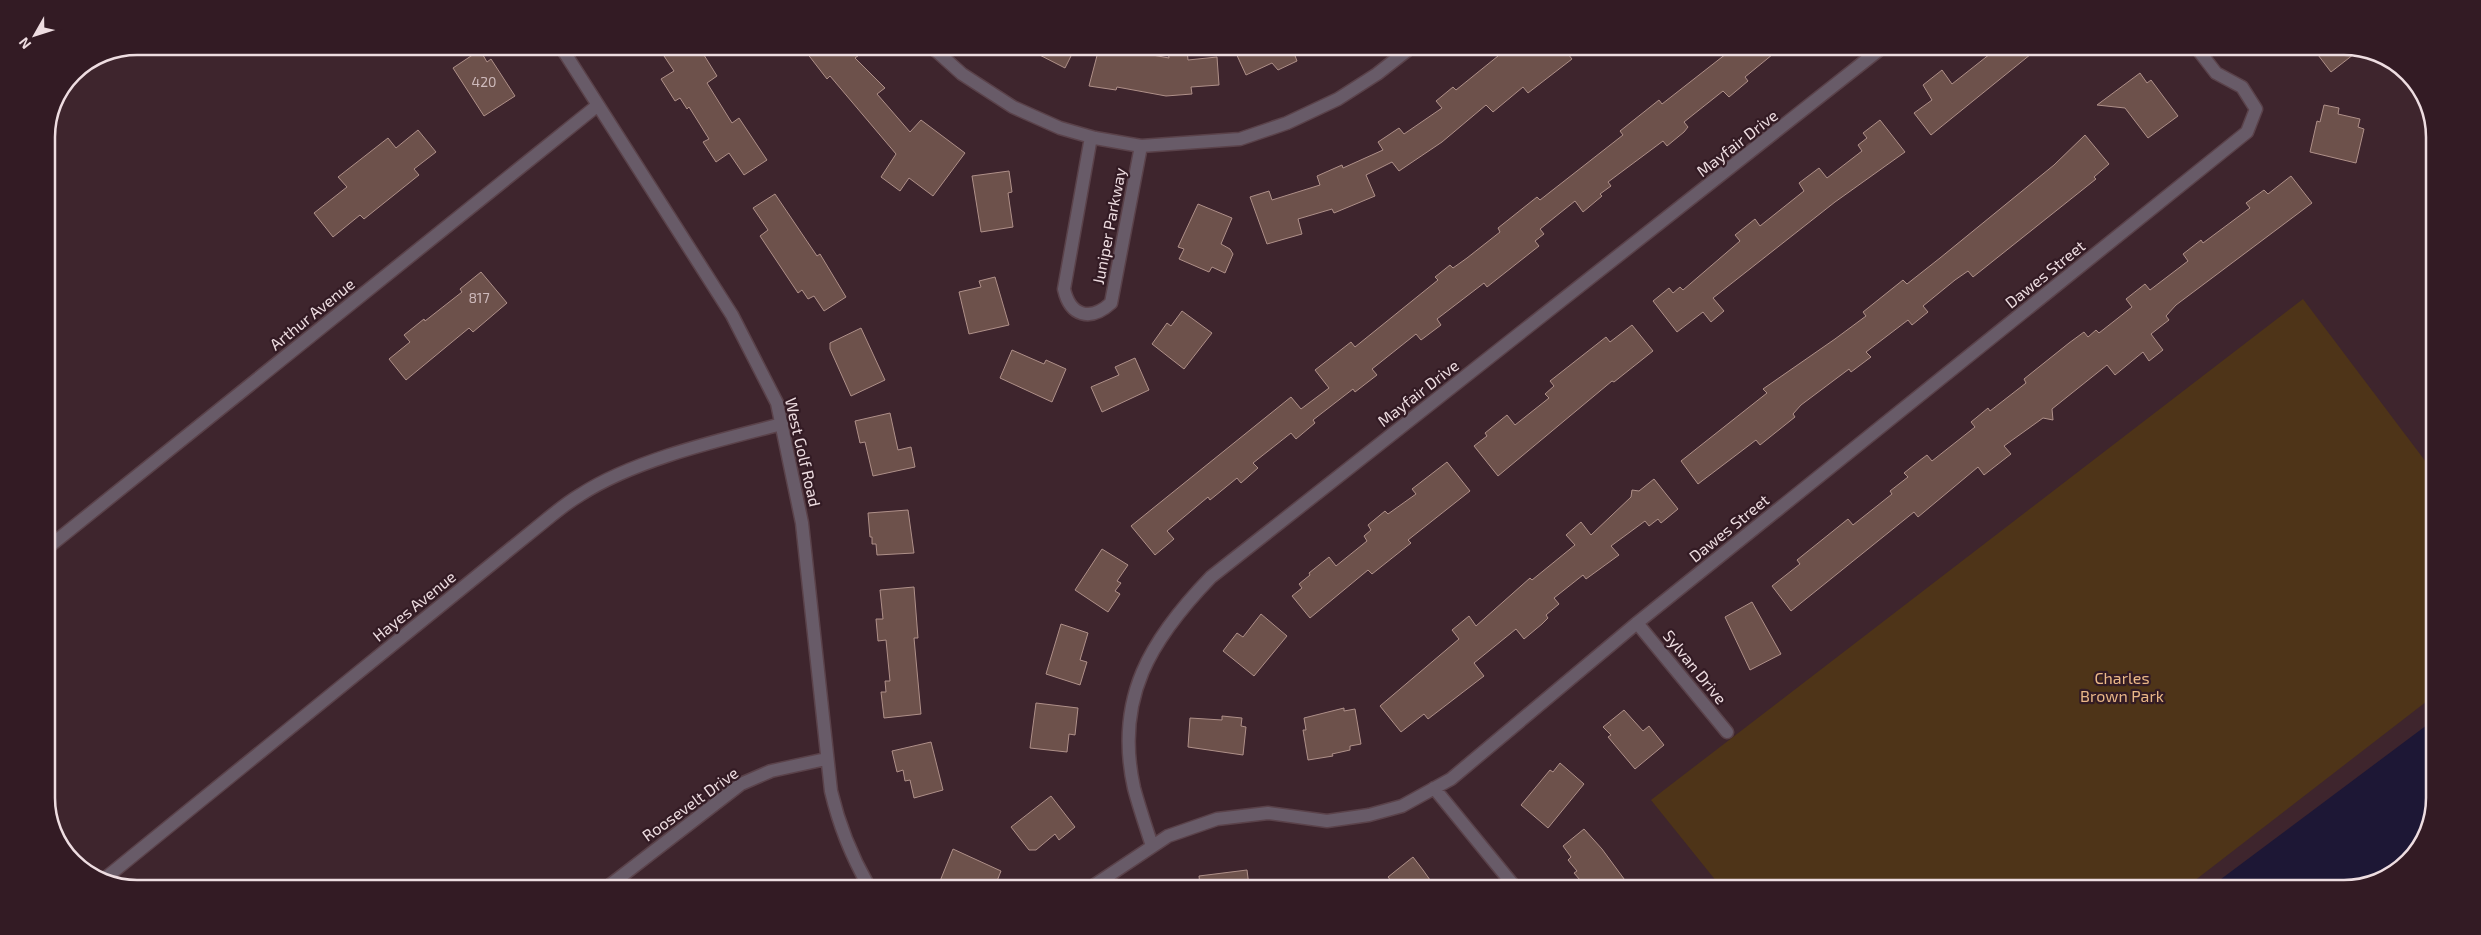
<svg xmlns="http://www.w3.org/2000/svg" width="2481" height="935" viewBox="0 0 2481 935" font-family="'Exo 2',sans-serif">
<style>
.green{fill:#4e3418}
.water{fill:#1d1735}
.building{fill:#6d514b;stroke:#af9089}
.lines{fill:none;stroke-linecap:round;stroke-linejoin:round}
.minor-casing{stroke:#5a424a;stroke-width:15}
.minor{stroke:#685b68;stroke-width:12}
.labels{text-anchor:middle;stroke-width:4.5;stroke-linejoin:round;paint-order:stroke}
.number-label{font-size:14px;fill:#cebabc}
.street-label{font-size:16px;fill:#eedde1;stroke:#331b24}
.park-label{font-size:16px;fill:#ebb888;stroke:#331b24}
.rim{fill:none;stroke:#eedde1;stroke-width:2.5}
</style>
<rect width="100%" height="100%" fill="#3e252d"/>
<path class="green" d="M2303 299 2432 470 2431 698 2185 888 1721 887 1651 800Z"/>
<path class="water" d="M2431 722 2430 827 2394 873 2344 889 2209 888Z"/>
<path class="building" d="M658 47H699L717 76 707 83 732 123 739 118 767 160 744 175 729 153 716 162 703 142 709 139 689 107 687 109 680 98 675 101 661 79 674 71Z
M803 48H869L855 58 885 88 877 94 910 132 921 120 965 153 933 196 909 178 900 191 881 177 896 154 830 76 827 79Z
M1026 48H1075L1065 68Z
M1099 48H1126L1125 50 1169 58 1168 51 1187 49 1188 60 1217 57 1219 85 1191 87 1192 94 1166 96 1117 87 1116 90 1089 86Z
M1234 49H1303L1294 53 1297 61 1278 70 1272 63 1246 75Z
M1493 49H1564L1572 59 1528 93 1523 87 1493 112 1486 105 1442 142 1399 171 1392 162 1366 175 1375 196 1334 213 1332 209 1298 219 1302 234 1267 244 1250 197 1269 191 1272 200 1320 185 1317 176 1342 165 1343 168 1383 150 1378 142 1399 128 1404 134 1442 108 1436 101 1453 87 1456 90 1498 56Z
M480 50 487 62 491 59 515 96 484 116 453 68Z
M1731 50H1778L1745 77 1748 81 1729 97 1723 91 1684 122 1688 127 1684 132 1667 146 1663 141 1608 182 1611 186 1600 194 1602 196 1583 212 1575 201 1540 229 1544 234 1535 241 1539 246 1487 287 1484 283 1437 319 1441 325 1421 340 1416 334 1372 369 1377 375 1355 392 1353 389 1313 420 1315 423 1296 439 1291 433 1253 463 1258 468 1241 483 1237 478 1210 500 1208 497 1167 531 1174 539 1155 555 1131 526 1291 397 1301 409 1329 388 1315 370 1351 342 1355 347 1438 280 1435 277 1450 265 1453 268 1467 258 1500 232 1498 228 1537 197 1540 200 1623 135 1620 131 1659 100 1662 104Z
M1995 50H2036L1931 135 1914 113 1932 100 1923 85 1942 70 1952 84Z
M2315 51H2358L2331 72Z
M2140 73 2147 83 2151 80 2178 116 2148 138 2125 108 2097 105Z
M2324 105 2339 108 2338 114 2360 119 2358 127 2364 129 2356 163 2310 152 2317 121 2320 122Z
M1880 120 1905 152 1835 202 1713 298 1724 311 1711 322 1703 312 1677 332 1653 301 1669 288 1673 293 1680 287 1683 290 1740 241 1735 235 1755 219 1760 226 1804 191 1799 183 1819 168 1827 178 1862 151 1858 145 1867 138 1863 133Z
M418 130 436 152 414 169 419 175 364 219 360 215 333 237 314 213 347 187 338 177 388 138 396 148Z
M2085 135 2109 164 2094 177 2096 179 1973 277 1968 271 1955 280 1923 306 1928 312 1912 325 1908 320 1866 352 1871 357 1851 372 1849 369 1801 405 1793 414 1795 417 1760 445 1756 440 1698 484 1681 461 1767 393 1763 389 1835 339 1866 316 1863 312 1903 280 1907 284 1940 258 2054 165Z
M1009 171 1012 192 1008 193 1013 227 981 232 972 176Z
M2291 176 2312 203 2176 305 2166 316 2169 320 2151 334 2163 350 2149 361 2143 352 2115 375 2107 365 2052 409 2053 420 2043 418 2004 446 2011 454 1984 475 1978 467 1918 517 1914 512 1791 611 1772 586 1800 564 1797 560 1848 519 1853 525 1892 494 1890 491 1908 477 1904 473 1919 461 1927 455 1932 461 1975 427 1971 422 1988 408 1990 411 2026 383 2024 379 2069 343 2084 332 2088 337 2096 330 2099 333 2132 307 2126 299 2145 284 2150 290 2188 261 2183 254 2201 240 2203 243 2250 208 2246 203 2264 190 2268 194Z
M775 194 817 256 820 254 846 297 824 311 814 296 808 299 802 290 798 293 760 236 768 230 753 208Z
M1198 204 1232 218 1221 244 1230 249 1233 254 1225 273 1212 267 1209 272 1179 259 1184 249 1178 247Z
M481 272 507 303 473 332 469 328 406 380 389 359 410 342 404 335 424 319 425 321 462 292 460 289Z
M995 277 1009 325 969 334 959 292 981 287 979 281Z
M1182 311 1212 333 1184 369 1152 344 1167 323 1171 326Z
M1632 325 1653 351 1614 382 1612 381 1498 476 1474 446 1487 436 1485 433 1507 415 1515 425 1549 398 1545 394 1554 386 1550 381 1606 337 1610 342Z
M861 328 885 380 851 396 830 349V343Z
M1012 350 1044 364 1046 360 1066 369 1052 402 1000 378Z
M1135 358 1149 390 1102 412 1091 387 1119 375 1115 367Z
M890 413 898 450 911 447 915 467 873 476 865 442 860 443 855 421Z
M1447 462 1470 491 1408 540 1411 543 1372 574 1368 570 1310 618 1292 596 1302 588 1299 584 1310 575 1309 573 1329 557 1336 566 1367 541 1364 536 1371 530 1368 525 1385 511 1388 514 1416 494 1412 489Z
M1654 479 1678 509 1661 523 1658 519 1649 526 1645 521 1611 546 1619 555 1586 579 1583 575 1554 598 1559 604 1546 615 1548 618 1542 624 1524 639 1516 629 1474 663 1484 676 1428 719 1424 714 1401 732 1380 706 1459 639 1452 630 1469 616 1476 626 1530 578 1532 580 1575 545 1566 535 1581 522 1591 535 1631 497 1632 490 1639 491Z
M908 510 914 553 877 555 876 544H872V537H870L868 513Z
M1102 549 1128 565 1117 581 1121 583 1115 591 1120 594 1108 612 1075 590Z
M914 587 918 638H914L921 714 884 718 881 692H886L885 681H890L886 640 878 641 876 619H883L880 590Z
M1752 602 1781 654 1750 670 1725 617Z
M1261 614 1287 636 1254 676 1223 651 1237 633 1243 637Z
M1061 624 1088 633 1080 660 1087 662 1080 685 1046 674Z
M1036 703 1078 708 1075 735 1069 734 1067 752 1030 748Z
M1344 708V711L1355 709 1361 744 1350 746V750L1332 754 1333 756 1308 760 1303 730H1306L1304 718Z
M1624 710 1643 731 1649 726 1664 745 1635 769 1608 737 1611 735 1603 727Z
M1222 716 1242 718 1241 726 1246 727 1243 755 1188 747 1190 718 1222 720Z
M931 742 943 790 914 798 910 780 905 781 903 770 897 772 892 751Z
M1560 763 1584 784 1548 828 1521 805 1550 770 1553 772Z
M1051 796 1075 827 1059 840 1055 834 1036 850H1029L1011 827Z
M1584 829 1602 849 1630 887H1586L1574 873 1577 871 1568 860 1571 857 1563 846Z
M953 849 1001 871 995 886H938Z
M1413 857 1423 870 1435 887H1396L1388 877Z
M1247 870 1249 886H1200L1199 876Z"/>
<g class="lines">
<g class="minor-casing">
<path id="minor" d="M561 47 732 315 777 403 802 523 831 791C839 825 851 855 868 885
M933 48 962 74 1013 107 1060 128 1095 138 1141 146 1240 139 1287 123 1338 99 1377 74 1409 49
M1091 137 1064 289C1070 316 1090 322 1111 303L1141 146
M46 549 598 105
M1637 623 1727 732
M1434 788 1515 887
M1152 846C1146 827 1139 807 1134 788 1114 698 1151 639 1211 577L1879 50
M103 880 546 520C557 511 568 502 580 495 633 460 720 440 782 424
M610 885 741 784 771 771 826 759
M1093 886 1168 836 1217 819 1268 813 1327 821 1369 815 1402 806 1451 779 1637 623 2247 132 2256 109 2242 87 2216 73 2199 51"/>
</g>
<use href="#minor" class="minor"/>
</g>
<g class="labels">
<g class="number-label">
<text x="484" y="87">420</text>
<text x="479" y="303">817</text>
</g>
<g class="street-label">
<text transform="translate(1737 143) rotate(-38)" y="6">Mayfair Drive</text>
<text transform="translate(1109 226) rotate(-79)" y="6">Juniper Parkway</text>
<text transform="translate(2045 274) rotate(-39)" y="6">Dawes Street</text>
<text transform="translate(312 314) rotate(-39)" y="6">Arthur Avenue</text>
<text transform="translate(1418 393) rotate(-38)" y="6">Mayfair Drive</text>
<text transform="translate(803 452) rotate(77)" y="6">West Golf Road</text>
<text transform="translate(1729 528) rotate(-39)" y="6">Dawes Street</text>
<text transform="translate(414 606) rotate(-39)" y="6">Hayes Avenue</text>
<text transform="translate(1695 667) rotate(51)" y="6">Sylvan Drive</text>
<text transform="translate(690 804) rotate(-36)" y="6">Roosevelt Drive</text>
</g>
<g class="park-label">
<text x="2122" y="684">Charles<tspan x="2122" dy="18">Brown Park</tspan></text>
</g>
</g>
<path d="M0 0H2481V935H0ZM137 55H2344A82 82 0 0 1 2426 137V798A82 82 0 0 1 2344 880H137A82 82 0 0 1 55 798V137A82 82 0 0 1 137 55Z" fill="#331b24" fill-rule="evenodd"/>
<path class="rim" d="M137 55H2344A82 82 0 0 1 2426 137V798A82 82 0 0 1 2344 880H137A82 82 0 0 1 55 798V137A82 82 0 0 1 137 55Z"/>
<g transform="translate(35 35) rotate(231)" stroke="#331b24" stroke-width="4" paint-order="stroke">
<path d="M0-4L9 19L0 12L-9 19Z" fill="#eedde1"/>
<text y="-8" font-size="14" font-weight="bold" text-anchor="middle" fill="#eedde1">N</text>
</g>
</svg>
